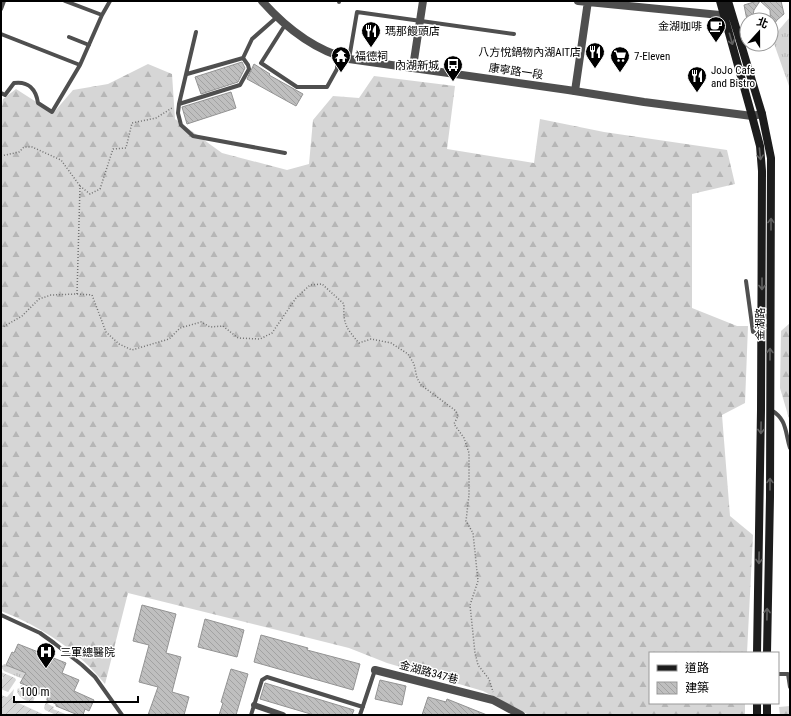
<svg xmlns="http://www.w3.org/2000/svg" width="791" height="716" viewBox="0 0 791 716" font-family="'Roboto Condensed','Noto Sans TC',sans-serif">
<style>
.grass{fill:url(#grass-tufts)}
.forest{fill:url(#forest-firs)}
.garden{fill:url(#garden-furrows)}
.building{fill:url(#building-back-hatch);stroke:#939393}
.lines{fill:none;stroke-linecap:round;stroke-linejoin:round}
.path{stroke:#717171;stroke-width:1.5;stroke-dasharray:1 2;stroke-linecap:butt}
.service{stroke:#4f4f4f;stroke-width:4}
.pedestrian{stroke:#4f4f4f;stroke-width:6}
.minor{stroke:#4f4f4f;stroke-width:8}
.tertiary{stroke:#4f4f4f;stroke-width:8}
.secondary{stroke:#1c1c1c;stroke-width:8}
.oneway{stroke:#606060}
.labels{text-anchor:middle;stroke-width:3;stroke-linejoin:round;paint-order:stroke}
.poi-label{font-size:11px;fill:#000;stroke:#fff;text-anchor:start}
.street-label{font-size:11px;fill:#000;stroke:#fff}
</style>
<defs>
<pattern id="grass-tufts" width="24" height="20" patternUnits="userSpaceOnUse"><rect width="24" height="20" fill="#d6d6d6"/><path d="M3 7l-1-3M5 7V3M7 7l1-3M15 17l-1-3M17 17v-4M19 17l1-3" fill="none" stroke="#b6b6b6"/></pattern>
<pattern id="forest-firs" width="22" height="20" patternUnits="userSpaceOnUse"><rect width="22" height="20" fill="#d6d6d6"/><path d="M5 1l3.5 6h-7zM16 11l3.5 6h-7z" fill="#b6b6b6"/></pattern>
<pattern id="garden-furrows" width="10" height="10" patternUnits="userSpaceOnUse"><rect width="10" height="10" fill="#d6d6d6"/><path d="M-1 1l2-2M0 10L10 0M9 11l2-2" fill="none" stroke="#b6b6b6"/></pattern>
<pattern id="building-back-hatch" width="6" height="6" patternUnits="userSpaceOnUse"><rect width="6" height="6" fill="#bfbfbf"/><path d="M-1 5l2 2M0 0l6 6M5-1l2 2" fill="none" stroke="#a2a2a2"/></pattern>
</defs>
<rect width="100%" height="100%" fill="#fff"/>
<path class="grass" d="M790 17V86H789L772 38Z
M4 664 28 674 23 679 4 671 1 667Z"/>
<path class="forest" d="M148 64 172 74 175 119 222 153 287 170 309 164 313 120 333 96 359 98 374 76 455 86 447 149 534 163 540 119 604 132 727 150 735 184 692 194V308L737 326H748L745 403 722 415 730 516 753 535 747 653H650V703H745V715H529L483 691 387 663 349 648 128 593 105 684C79 651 40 626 1 611V115L3 99 16 89 52 112 55 111 73 90 108 84Z
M790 323V422L780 388 781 331Z
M790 706V715H780L779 707Z"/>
<path class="garden" d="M1 672 15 678 16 680 8 692 1 689V683L3 677 1 676Z
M21 685 34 691V694H36L33 702 31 703C25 700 19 698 17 691L18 688 19 689Z
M14 689 12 700 45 715H1V695L7 697Z
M47 698 49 701 48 704 54 707 53 709 68 715H56L45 710 44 708Z"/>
<path class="building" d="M757 1H781L784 14 777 20 771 29 770 10 760 1 754 10 752 20H747L744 5Z
M242 62 245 68 238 82 201 94 195 77Z
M254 64 270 74 269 75 303 94 296 106 247 79Z
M231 92 236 108 187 124 182 107Z
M142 605 176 614 166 653 181 657 172 692 189 697 184 715H172L166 713 165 715H148L158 687 139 682 149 645 133 641Z
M205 619 244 630 237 657 198 647Z
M261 635 308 648 307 650 360 664 353 690 254 662Z
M18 644 66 663 62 673 79 680 74 691 94 700 89 711 85 709 83 715H78L56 706V704L47 700 48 692 33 695V688L20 683 26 673 6 665 12 652 14 653Z
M231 669 248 674 236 715H219L223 703 221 702Z
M380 680 406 686 402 705 375 699Z
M265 683 354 710 352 715H314L260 699Z
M428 697 446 702 447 699 487 715H422Z"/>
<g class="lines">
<path class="path" d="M1 156 19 152 24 147H32L61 160 80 186
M77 294 80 186 90 194 100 189 113 149 126 148 132 123 156 118 172 108
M1 328 22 316 39 299 51 295 77 294 92 295 106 332 119 344 132 350 169 339 180 328 201 322 210 327 223 326 238 338 260 339 272 333 296 298 310 285 322 284 344 304C343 324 346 328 359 343L371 339 391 343 408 354 414 364 417 378 421 385 456 411 458 416 454 424 464 438 469 453V495L466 521 473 533 478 581 470 605 475 653 478 665 489 679 493 692
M1 677 2 678 1 680"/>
<path class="service" d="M65 1 102 15
M339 2V1
M1 9 4 1
M285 25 261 63 297 87H327L337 69 338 56
M196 32 179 104 178 113 181 125 193 136 285 153
M1 34 80 65
M69 37 89 45
M349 59 357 12 514 34
M187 74 243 58
M1 93 5 95 14 83C28 81 36 89 38 103L52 112 80 65 102 15 110 1
M179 104 240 85 249 69 248 65 243 58 252 39 277 17
M746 281 753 332 761 335
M771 410C787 419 785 432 790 448
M1 615 40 633 54 643 82 665 95 677 122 715
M778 674H788L790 687
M251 715 262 680 267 677 363 707
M360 715 375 670"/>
<path class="pedestrian" d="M254 705 283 715"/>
<path class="minor" d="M578 1 730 16
M413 67 423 1
M575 91 588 1
M375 670 493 700 521 715"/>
<path class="tertiary" d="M262 1C286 28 314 50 349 59L568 90 644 102 752 116 762 114"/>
<path class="secondary" d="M720 1 752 116 760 146 762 171 761 410 757 653
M728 1 762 114 771 158 770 497 767 653
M757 703V715
M767 703V715"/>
</g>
<defs><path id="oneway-shaft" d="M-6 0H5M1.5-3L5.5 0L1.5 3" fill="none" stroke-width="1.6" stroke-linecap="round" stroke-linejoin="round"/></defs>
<g class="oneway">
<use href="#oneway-shaft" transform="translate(731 39) rotate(74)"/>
<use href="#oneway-shaft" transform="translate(760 154) rotate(84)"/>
<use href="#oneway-shaft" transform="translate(771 224) rotate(-90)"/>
<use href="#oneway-shaft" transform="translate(762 284) rotate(90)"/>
<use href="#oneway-shaft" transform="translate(770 354) rotate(-90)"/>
<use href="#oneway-shaft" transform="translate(761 428) rotate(91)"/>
<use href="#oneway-shaft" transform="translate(770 484) rotate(-90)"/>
<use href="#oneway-shaft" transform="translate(759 558) rotate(91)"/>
<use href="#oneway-shaft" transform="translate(767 614) rotate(-89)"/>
</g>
<defs>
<g id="cafe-pin" transform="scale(1)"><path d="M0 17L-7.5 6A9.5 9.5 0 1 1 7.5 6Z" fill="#000" stroke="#fff"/><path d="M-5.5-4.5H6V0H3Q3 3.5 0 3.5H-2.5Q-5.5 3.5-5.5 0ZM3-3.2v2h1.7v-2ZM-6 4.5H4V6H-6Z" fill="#fff"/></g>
<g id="restaurant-pin" transform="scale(1)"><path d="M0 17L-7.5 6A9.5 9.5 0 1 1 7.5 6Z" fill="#000" stroke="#fff"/><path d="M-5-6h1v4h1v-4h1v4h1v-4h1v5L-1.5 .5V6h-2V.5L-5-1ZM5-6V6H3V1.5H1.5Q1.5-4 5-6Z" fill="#fff"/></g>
<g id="temple-pin" transform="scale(1)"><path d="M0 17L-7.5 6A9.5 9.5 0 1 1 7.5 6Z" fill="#000" stroke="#fff"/><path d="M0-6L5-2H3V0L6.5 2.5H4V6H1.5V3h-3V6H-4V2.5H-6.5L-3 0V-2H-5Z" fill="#fff"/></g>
<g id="supermarket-pin" transform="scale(1)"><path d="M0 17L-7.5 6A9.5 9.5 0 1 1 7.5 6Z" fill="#000" stroke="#fff"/><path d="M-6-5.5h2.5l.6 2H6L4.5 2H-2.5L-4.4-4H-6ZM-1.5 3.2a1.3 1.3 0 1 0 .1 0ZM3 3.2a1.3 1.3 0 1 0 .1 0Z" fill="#fff"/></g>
<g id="bus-pin" transform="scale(1)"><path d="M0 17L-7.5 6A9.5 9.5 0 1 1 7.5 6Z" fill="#000" stroke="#fff"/><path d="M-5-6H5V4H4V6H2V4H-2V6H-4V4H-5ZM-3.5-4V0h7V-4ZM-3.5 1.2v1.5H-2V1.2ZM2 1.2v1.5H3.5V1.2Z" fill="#fff"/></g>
<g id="hospital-pin" transform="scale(1)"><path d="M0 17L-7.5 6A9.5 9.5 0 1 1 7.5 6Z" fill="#000" stroke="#fff"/><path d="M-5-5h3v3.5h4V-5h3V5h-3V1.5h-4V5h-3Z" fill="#fff"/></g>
</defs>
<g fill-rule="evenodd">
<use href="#cafe-pin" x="716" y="26"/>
<use href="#restaurant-pin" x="371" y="31"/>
<use href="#restaurant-pin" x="595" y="52"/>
<use href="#temple-pin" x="341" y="56"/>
<use href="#supermarket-pin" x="620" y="56"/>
<use href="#bus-pin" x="453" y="65"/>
<use href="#restaurant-pin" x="697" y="76"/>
<use href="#hospital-pin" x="46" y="652"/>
</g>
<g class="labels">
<g class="poi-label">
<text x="702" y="30" text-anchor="end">金湖咖啡</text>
<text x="385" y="35">瑪那饅頭店</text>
<text x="581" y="56" text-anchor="end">八方悅鍋物內湖AIT店</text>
<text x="355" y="60">福德祠</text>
<text x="634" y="60">7-Eleven</text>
<text x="439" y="69" text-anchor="end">內湖新城</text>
<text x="711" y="74">JoJo Cafe<tspan x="711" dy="13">and Bistro</tspan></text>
<text x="60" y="656">三軍總醫院</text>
</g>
<g class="street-label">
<text transform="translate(516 71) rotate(8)" y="4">康寧路一段</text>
<text transform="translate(760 324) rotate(-90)" y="4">金湖路</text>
<text transform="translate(429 672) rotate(15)" y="4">金湖路347巷</text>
</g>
</g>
<rect width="791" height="716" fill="none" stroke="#000000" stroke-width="4"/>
<rect x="649" y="652" width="130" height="52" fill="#ffffff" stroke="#999999"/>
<rect x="657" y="665" width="20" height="6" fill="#1c1c1c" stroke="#999999"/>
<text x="685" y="672" font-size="12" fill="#000000">道路</text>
<rect x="657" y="682" width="20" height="12" fill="url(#building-back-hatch)" stroke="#999999"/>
<text x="685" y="692" font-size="12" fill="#000000">建築</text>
<g transform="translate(759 32) rotate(21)"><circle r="19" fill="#ffffff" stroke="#999999"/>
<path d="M0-3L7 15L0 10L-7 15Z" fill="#000000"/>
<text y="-6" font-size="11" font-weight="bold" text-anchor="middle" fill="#000000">北</text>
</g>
<path d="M14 696v6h124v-6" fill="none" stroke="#000000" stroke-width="2"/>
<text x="20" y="696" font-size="12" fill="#000000" stroke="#ffffff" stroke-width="3" paint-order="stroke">100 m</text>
</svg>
